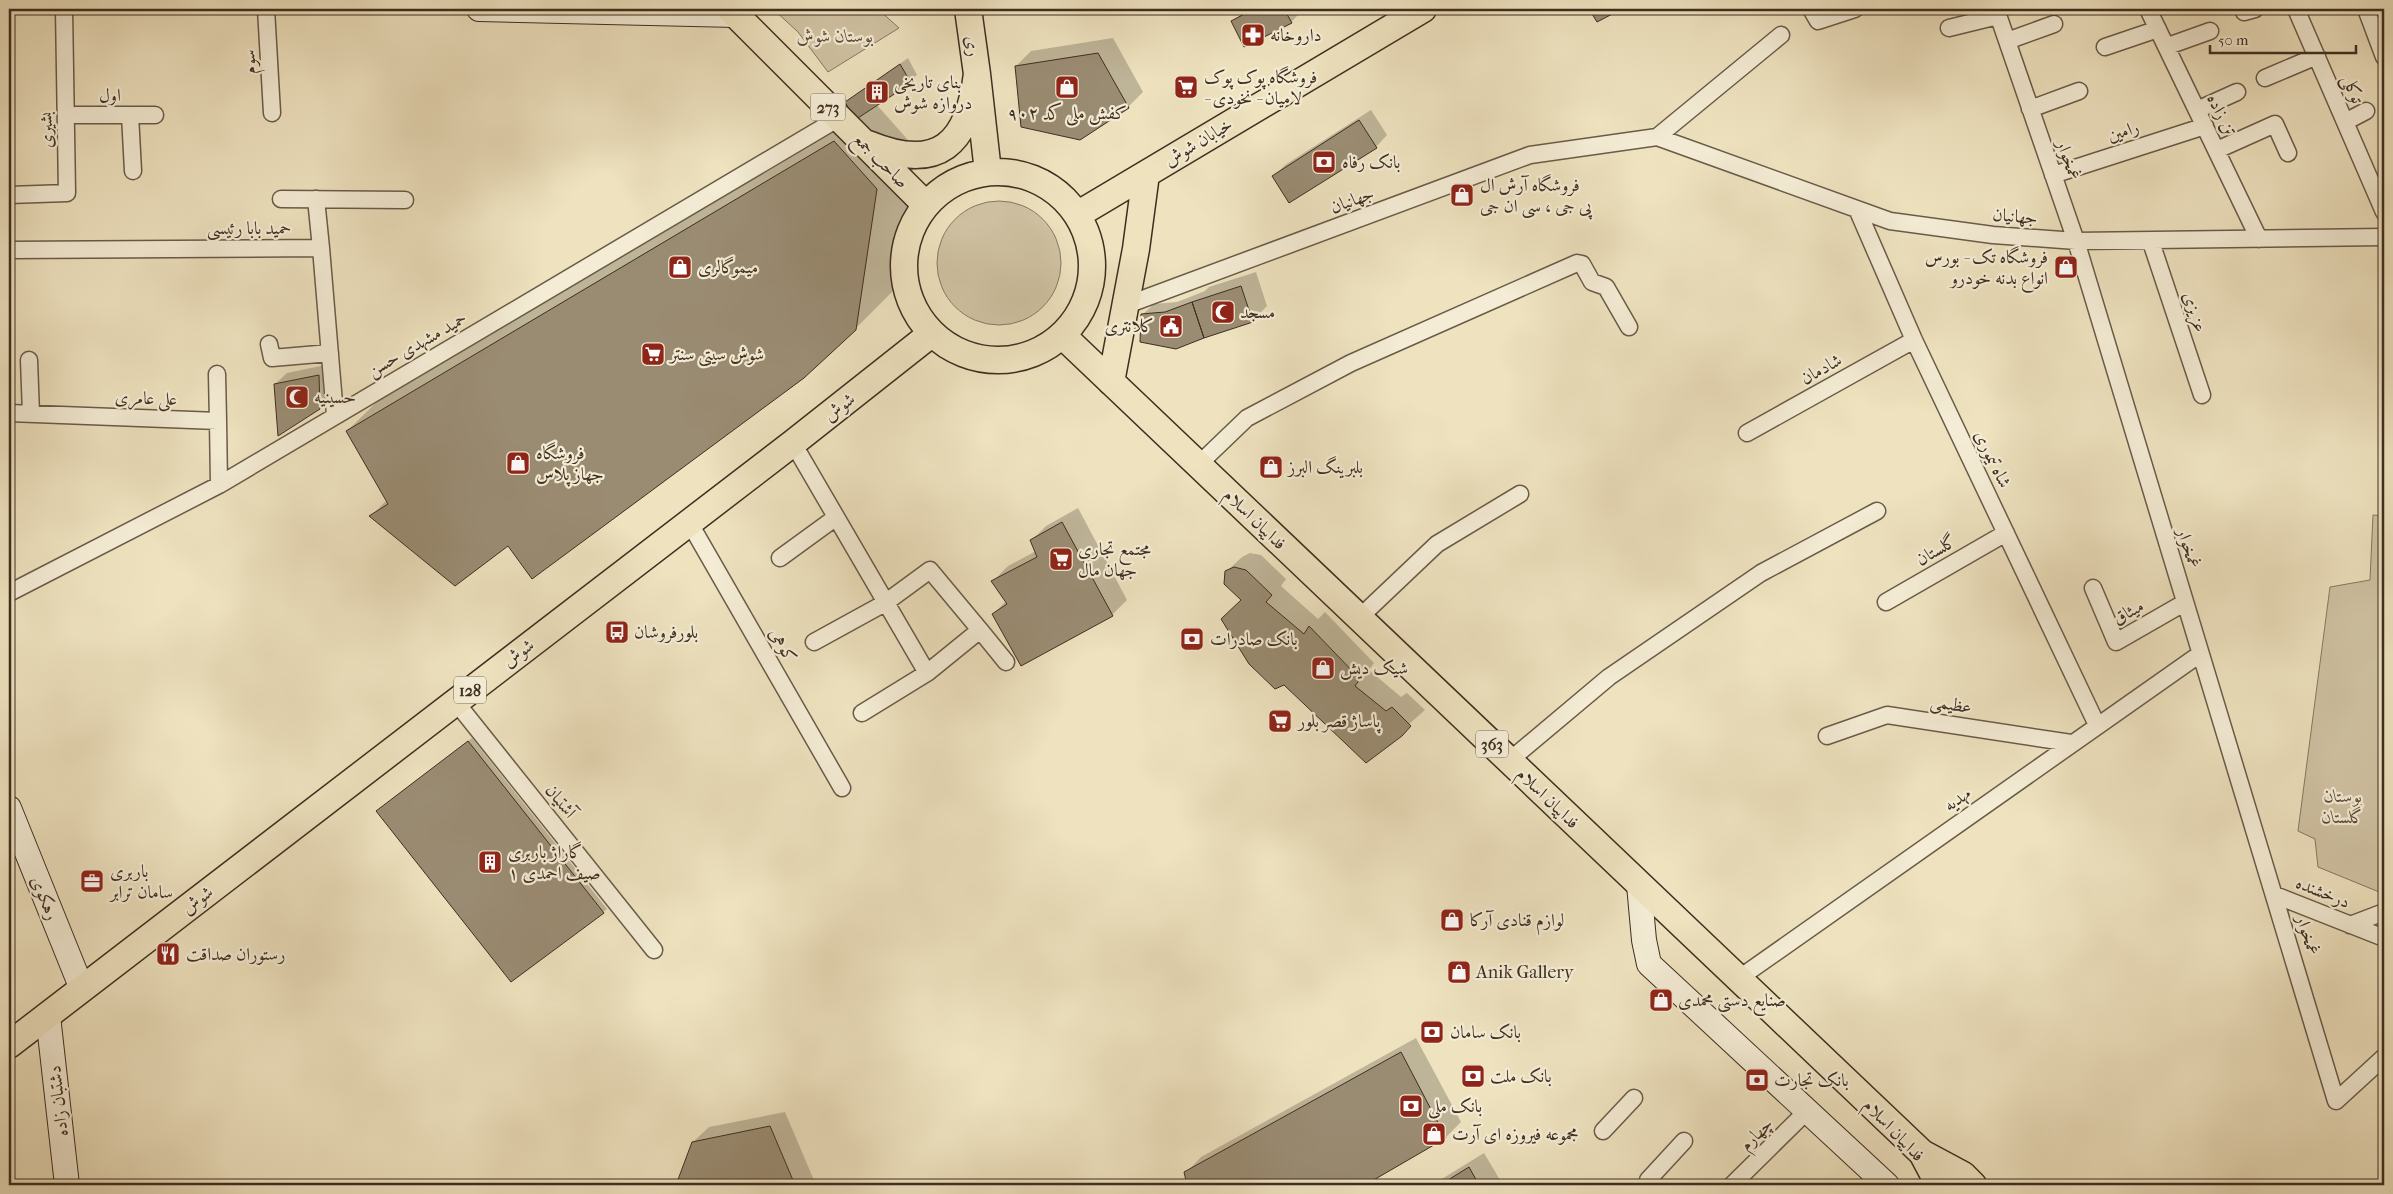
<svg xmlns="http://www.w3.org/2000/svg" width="2393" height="1194" viewBox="0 0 2393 1194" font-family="'IM FELL French Canon',Amiri,serif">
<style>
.green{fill:#d0c3a4;stroke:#877862}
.shadow{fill:#0003}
.building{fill:#9a8c73;stroke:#3e2e20}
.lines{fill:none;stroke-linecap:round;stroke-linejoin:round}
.street-casing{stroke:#6a5b48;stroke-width:19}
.secondary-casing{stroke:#3e2e20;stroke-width:26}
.primary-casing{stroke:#3e2e20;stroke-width:29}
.street{stroke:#f4ecd5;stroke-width:16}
.secondary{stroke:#f4ecd5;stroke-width:24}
.primary{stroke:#eee2bf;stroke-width:26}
.labels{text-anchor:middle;stroke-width:4.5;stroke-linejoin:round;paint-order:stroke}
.shield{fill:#f4ecd5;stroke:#756756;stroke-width:1}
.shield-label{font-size:16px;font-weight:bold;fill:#3e2e20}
.poi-label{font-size:18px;fill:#3e2e20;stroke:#f4ecd5;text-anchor:start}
.park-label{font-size:18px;font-style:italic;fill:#5b4c3a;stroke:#f4ecd5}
.street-label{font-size:18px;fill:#3e2e20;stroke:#f4ecd5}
</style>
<rect width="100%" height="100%" fill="#eee2bf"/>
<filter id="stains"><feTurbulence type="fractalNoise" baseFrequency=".004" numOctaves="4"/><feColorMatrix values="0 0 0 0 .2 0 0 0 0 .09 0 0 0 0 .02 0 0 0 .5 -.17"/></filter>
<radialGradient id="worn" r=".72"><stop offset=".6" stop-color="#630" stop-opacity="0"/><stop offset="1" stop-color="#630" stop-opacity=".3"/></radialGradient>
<path class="green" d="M773 9H878L899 28 828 72 798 32Z
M937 263a62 62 0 1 1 124 0a62 62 0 1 1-124 0Z
M2373 515 2384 516V894L2318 867 2315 839 2298 831 2330 587 2370 580Z"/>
<path class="shadow" d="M1249 9H1295L1298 15 1291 22 1232 21Z
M1113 38 1143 92 1128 107 1016 66 1031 51Z
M908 58 917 75 876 104 916 149 895 289 855 329 508 545 371 516 387 500 347 431 387 392 854 114 846 102Z
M1371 110 1387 135 1376 147 1274 176 1285 165Z
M1256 272 1267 306 1252 321 1142 315 1154 304 1177 302 1205 291 1209 287Z
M330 364 331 397 319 408 275 384 287 373Z
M1078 508 1127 600 1112 615 993 614 1006 601 993 581 1008 566 1036 551 1031 541 1046 526Z
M1250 553 1261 555 1286 579 1281 586 1318 619 1325 612 1374 663 1369 670 1401 697 1407 693 1425 710 1366 762 1242 599 1226 572 1242 557Z
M472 738 607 909 603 912 381 808Z
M1416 1038 1461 1122 1446 1137 1363 1185H1188L1186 1173 1201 1157Z
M785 1112 816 1185H677L693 1142 709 1127Z
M1484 1153 1503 1185H1432Z"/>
<path class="building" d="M1254 9H1284L1292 23 1244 47 1231 21Z
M1589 9H1622L1597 22Z
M1098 53 1129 108 1080 140 1021 127 1015 66Z
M900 64 911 83 855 120 845 102Z
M1359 120 1377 148 1289 203 1272 176Z
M834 141 877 189 856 330 804 378 532 579 508 546 455 586 369 516 388 504 346 431Z
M1241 286 1253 322 1204 338 1192 302Z
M1192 302 1204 338 1176 349 1140 342 1141 314 1165 312Z
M319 375 320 409 278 436 274 384Z
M1062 522 1113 616 1021 666 992 614 1007 604 991 581 1037 557 1030 540Z
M1234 567 1246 570 1272 595 1266 602 1304 634 1309 626 1360 679 1355 686 1386 711 1392 707 1411 726 1402 736 1366 763 1284 685 1275 689 1249 664 1221 619 1241 600 1224 584 1225 571Z
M468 741 604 913 511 982 376 811Z
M1401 1052 1446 1138 1365 1185H1187L1184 1172Z
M770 1126 795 1185H676L692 1142Z
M1469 1167 1479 1185H1440Z"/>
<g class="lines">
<g class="street-casing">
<path id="street" d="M266 9 272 113
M1811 9 1818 21 1855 9
M1996 9 2076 241 2336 1101 2384 1057
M2148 9 2259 239
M2296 9 2384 212
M2366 9 2384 57
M2244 12 2255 9
M1949 28 1998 16
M2007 41 2054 24
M2168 46 2210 31
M2105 47 2158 29
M2265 78 2317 56
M2030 109 2079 91
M2197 110 2237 92
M66 115H155
M130 115 133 171
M2345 122 2366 111
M1657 137 1781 35
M2217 150 2275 124 2288 153
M2053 175 2205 126
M9 195 67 193 64 9
M281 199 405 200
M316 199 321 248
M1857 209 1914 340 2097 725
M2151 242 2202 395
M9 250 321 248 335 415
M1124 306 1530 155 1657 137 1890 221 1993 235 2076 241 2384 237
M269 344 272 358 330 353
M29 360 31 414
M217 374 218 421
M9 413 218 421 219 485
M1747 433 1914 340
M793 443 927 673
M1198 465 1247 418 1351 363 1577 263 1582 264 1592 282 1606 287 1629 327
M689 522 842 788
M780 558 835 518
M2093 588 2116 642 2184 603
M9 593 219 485 839 118
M1886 602 2006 533
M1359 618 1437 544 1520 494
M980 630 1006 662
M814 642 885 603 930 570 980 630 927 673 862 713
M455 701 654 950
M1827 736 1887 715 2071 743
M1509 761 1609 677 1761 573 1877 511
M2275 895 2384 938
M2350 925 2384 912
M1738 979 2200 654
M1603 1131 1634 1098
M1648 1180 1684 1141
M1732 1185 1807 1111"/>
</g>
<g class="secondary-casing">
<path id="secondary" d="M479 9 736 15
M9 808 82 989
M1639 885 1644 940 1649 964 1887 1185
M48 1016 67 1185"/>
</g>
<g class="primary-casing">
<path id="primary" d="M730 9 926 205
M968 9 977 74 988 172
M868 144C939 173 968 144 977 74
M904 266a94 94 0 1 1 188 0a94 94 0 1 1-188 0Z
M1077 215 1423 9
M1062 335 1922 1153 1939 1185
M1111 382 1136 249 1146 174
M9 1045 793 443 931 334
M1922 1153 1963 1175 1973 1185"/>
</g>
<use href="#street" class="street"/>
<use href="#secondary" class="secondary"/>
<use href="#primary" class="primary"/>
</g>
<defs>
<g id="pharmacy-square" transform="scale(1.25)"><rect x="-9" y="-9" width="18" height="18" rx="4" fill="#8f2418" stroke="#f4ecd5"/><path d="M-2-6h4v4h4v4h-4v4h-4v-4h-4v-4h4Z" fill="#fff"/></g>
<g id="shop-square" transform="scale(1.25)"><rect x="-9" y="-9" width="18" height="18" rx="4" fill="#8f2418" stroke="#f4ecd5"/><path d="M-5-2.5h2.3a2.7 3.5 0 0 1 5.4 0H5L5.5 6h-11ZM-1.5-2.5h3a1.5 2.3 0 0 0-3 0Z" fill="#fff"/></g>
<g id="supermarket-square" transform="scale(1.25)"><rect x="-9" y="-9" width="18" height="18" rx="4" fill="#8f2418" stroke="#f4ecd5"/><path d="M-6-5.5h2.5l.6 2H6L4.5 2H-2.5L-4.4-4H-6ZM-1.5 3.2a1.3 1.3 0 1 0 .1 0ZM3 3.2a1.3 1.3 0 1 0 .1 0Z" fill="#fff"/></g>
<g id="building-square" transform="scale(1.25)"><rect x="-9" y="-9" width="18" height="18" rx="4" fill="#8f2418" stroke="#f4ecd5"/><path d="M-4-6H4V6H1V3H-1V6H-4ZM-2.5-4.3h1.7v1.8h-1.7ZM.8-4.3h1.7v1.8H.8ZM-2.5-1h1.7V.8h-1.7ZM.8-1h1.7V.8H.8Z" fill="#fff"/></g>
<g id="bank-square" transform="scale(1.25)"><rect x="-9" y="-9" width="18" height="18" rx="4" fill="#8f2418" stroke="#f4ecd5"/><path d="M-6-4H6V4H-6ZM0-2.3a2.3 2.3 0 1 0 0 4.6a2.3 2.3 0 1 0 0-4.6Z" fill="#fff"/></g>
<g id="mosque-square" transform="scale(1.25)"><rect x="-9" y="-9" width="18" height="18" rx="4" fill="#8f2418" stroke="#f4ecd5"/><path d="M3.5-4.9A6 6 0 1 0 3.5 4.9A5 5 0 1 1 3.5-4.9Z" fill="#fff"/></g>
<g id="civic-square" transform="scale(1.25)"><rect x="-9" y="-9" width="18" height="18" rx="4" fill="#8f2418" stroke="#f4ecd5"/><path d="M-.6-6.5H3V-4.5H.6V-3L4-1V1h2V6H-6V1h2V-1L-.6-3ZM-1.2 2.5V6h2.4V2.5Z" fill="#fff"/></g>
<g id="bus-square" transform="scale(1.25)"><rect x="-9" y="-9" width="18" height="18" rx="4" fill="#8f2418" stroke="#f4ecd5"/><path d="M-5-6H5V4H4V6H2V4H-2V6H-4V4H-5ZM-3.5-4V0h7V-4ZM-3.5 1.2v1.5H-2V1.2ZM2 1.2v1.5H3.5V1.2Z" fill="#fff"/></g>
<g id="office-square" transform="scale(1.25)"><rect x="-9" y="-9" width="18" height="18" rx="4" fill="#8f2418" stroke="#f4ecd5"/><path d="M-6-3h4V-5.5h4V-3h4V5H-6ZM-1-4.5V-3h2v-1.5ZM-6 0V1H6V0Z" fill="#fff"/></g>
<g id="restaurant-square" transform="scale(1.25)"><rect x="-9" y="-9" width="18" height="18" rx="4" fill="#8f2418" stroke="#f4ecd5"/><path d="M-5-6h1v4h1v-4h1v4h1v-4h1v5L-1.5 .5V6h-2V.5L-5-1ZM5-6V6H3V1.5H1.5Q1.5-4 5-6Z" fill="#fff"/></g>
</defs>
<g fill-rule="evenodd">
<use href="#pharmacy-square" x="1253" y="35"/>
<use href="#shop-square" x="1067" y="87"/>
<use href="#supermarket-square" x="1186" y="87"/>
<use href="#building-square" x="877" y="92"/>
<use href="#bank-square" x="1324" y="162"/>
<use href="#shop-square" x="1462" y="195"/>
<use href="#shop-square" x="680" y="267"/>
<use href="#shop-square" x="2066" y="267"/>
<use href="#mosque-square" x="1223" y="312"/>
<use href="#civic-square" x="1171" y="326"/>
<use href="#supermarket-square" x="653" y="354"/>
<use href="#mosque-square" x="297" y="397"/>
<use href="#shop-square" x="518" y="463"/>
<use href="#shop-square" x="1271" y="467"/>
<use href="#supermarket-square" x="1061" y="559"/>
<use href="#bus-square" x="617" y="632"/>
<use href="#bank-square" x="1192" y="639"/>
<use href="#shop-square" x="1323" y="668"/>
<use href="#supermarket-square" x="1280" y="721"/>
<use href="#building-square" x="490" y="862"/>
<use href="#office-square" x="92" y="881"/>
<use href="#shop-square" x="1452" y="920"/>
<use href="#restaurant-square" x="168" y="954"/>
<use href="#shop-square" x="1459" y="972"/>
<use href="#shop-square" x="1661" y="1000"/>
<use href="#bank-square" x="1432" y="1032"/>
<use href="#bank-square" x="1473" y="1076"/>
<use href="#bank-square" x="1757" y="1080"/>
<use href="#bank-square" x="1411" y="1106"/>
<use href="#shop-square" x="1434" y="1134"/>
</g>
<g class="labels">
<g class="shield">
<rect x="810.5" y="93.5" width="35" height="27" rx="4"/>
<rect x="454" y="676.5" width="32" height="27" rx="4"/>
<rect x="1476" y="730.5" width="32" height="27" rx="4"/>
</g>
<g class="shield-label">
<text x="828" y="113">273</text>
<text x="470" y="696">128</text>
<text x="1492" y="750">363</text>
</g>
<g class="poi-label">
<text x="1270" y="41">داروخانه</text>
<text x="1204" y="83">فروشگاه پوک پوک<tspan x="1204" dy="21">- لاميان - نخودی</tspan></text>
<text x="894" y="88">بنای تاریخی<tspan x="894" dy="21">دروازه شوش</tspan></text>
<text x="1067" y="119" text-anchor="middle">کفش ملی کد ۹۰۲</text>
<text x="1342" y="168">بانک رفاه</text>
<text x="1480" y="191">فروشگاه آرش ال<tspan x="1480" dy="21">پی جی ، سی ان جی</tspan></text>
<text x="2048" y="263" text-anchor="end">فروشگاه تک - بورس<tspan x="2048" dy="21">انواع بدنه خودرو</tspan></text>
<text x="698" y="273">میموگالری</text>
<text x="1240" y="318">مسجد</text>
<text x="1154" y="332" text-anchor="end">کلانتری</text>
<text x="670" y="360">شوش سیتی سنتر</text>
<text x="314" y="403">حسینیه</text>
<text x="536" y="459">فروشگاه<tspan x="536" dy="21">جهاز پلاس</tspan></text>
<text x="1288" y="473">بلبرینگ البرز</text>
<text x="1078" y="555">مجتمع تجاری<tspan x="1078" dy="21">جهان مال</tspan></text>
<text x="634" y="638">بلورفروشان</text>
<text x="1210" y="645">بانک صادرات</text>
<text x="1340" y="674">شیک دیش</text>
<text x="1298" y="727">پاساژ قصر بلور</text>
<text x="508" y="858">گاراژ باربری<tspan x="508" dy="21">صیف احمدی ۱</tspan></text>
<text x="110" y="877">باربری<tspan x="110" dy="21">سامان ترابر</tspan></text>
<text x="1470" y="926">لوازم قنادی آرکا</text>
<text x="186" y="960">رستوران صداقت</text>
<text x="1476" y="978">Anik Gallery</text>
<text x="1678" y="1006">صنایع دستی محمدی</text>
<text x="1450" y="1038">بانک سامان</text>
<text x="1490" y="1082">بانک ملت</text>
<text x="1774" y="1086">بانک تجارت</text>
<text x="1428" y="1112">بانک ملی</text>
<text x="1452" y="1140">مجموعه فیروزه ای آرت</text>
</g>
<g class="park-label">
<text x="835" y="42">بوستان شوش</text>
<text x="2343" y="802">بوستان<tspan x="2343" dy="21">گلستان</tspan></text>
</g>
<g class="street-label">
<text transform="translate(973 46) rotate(81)" y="6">ری</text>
<text transform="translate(249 62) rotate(-93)" y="6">سوم</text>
<text transform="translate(2353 89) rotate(67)" y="6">توکلی</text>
<text x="110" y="101">اول</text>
<text transform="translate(2222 115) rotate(64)" y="6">تن زاده</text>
<text transform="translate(46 130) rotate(-91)" y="6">بشیری</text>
<text transform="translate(2123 131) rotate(-18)" y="6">رامین</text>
<text transform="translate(1198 142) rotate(-31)" y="6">خیابان شوش</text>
<text transform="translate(881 160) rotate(45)" y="6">صاحب جمع</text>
<text transform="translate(2069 160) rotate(71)" y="6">غمخوار</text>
<text transform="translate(1352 200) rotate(-20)" y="6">جهانیان</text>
<text transform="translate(2015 216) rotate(5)" y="6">جهانیان</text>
<text x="249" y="234">حمید بابا رئیسی</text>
<text transform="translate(2195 312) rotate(72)" y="6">عزیزی</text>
<text transform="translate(417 344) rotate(-30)" y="6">حمید مشهدی حسن</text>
<text transform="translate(1821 369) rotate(-29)" y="6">شادمان</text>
<text transform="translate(146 398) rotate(2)" y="6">علی عامری</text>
<text transform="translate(839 407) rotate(-38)" y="6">شوش</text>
<text transform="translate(1993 459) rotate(64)" y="6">شاه تیموری</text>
<text transform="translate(1255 519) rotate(44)" y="6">فداییان اسلام</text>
<text transform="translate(2189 548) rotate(73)" y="6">غمخوار</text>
<text transform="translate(1936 550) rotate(-30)" y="6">گلستان</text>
<text transform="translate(2128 612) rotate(-29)" y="6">میثاق</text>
<text transform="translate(783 645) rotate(60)" y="6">کوهی</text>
<text transform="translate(518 653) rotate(-37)" y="6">شوش</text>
<text transform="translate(1951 704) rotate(9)" y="6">عظیمی</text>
<text transform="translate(1548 798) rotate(44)" y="6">فداییان اسلام</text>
<text transform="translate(1957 799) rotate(-35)" y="6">مهدیه</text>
<text transform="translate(561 801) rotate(51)" y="6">آشتیان</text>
<text transform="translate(2323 892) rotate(22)" y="6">درخشنده</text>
<text transform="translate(45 898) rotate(68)" y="6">رهکوی</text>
<text transform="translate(197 900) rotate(-38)" y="6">شوش</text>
<text transform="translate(2308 935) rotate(73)" y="6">غمخوار</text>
<text transform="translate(58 1101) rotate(-96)" y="6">دشتبان زاده</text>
<text transform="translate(1894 1130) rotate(46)" y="6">فداییان اسلام</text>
<text transform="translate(1756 1134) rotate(-45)" y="6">چهارم</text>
</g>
</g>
<rect width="2393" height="1194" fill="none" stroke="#eee2bf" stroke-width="30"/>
<rect x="10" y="10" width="2373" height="1174" fill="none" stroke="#3e2e20" stroke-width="2.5"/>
<rect x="15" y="15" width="2363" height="1164" fill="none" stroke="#3e2e20"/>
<path d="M2210 45v8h146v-8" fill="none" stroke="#3e2e20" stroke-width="2.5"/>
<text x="2218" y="45" font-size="15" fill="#3e2e20" stroke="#f4ecd5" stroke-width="4" paint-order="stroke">50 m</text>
<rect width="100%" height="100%" filter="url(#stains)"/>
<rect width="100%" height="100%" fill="url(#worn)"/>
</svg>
